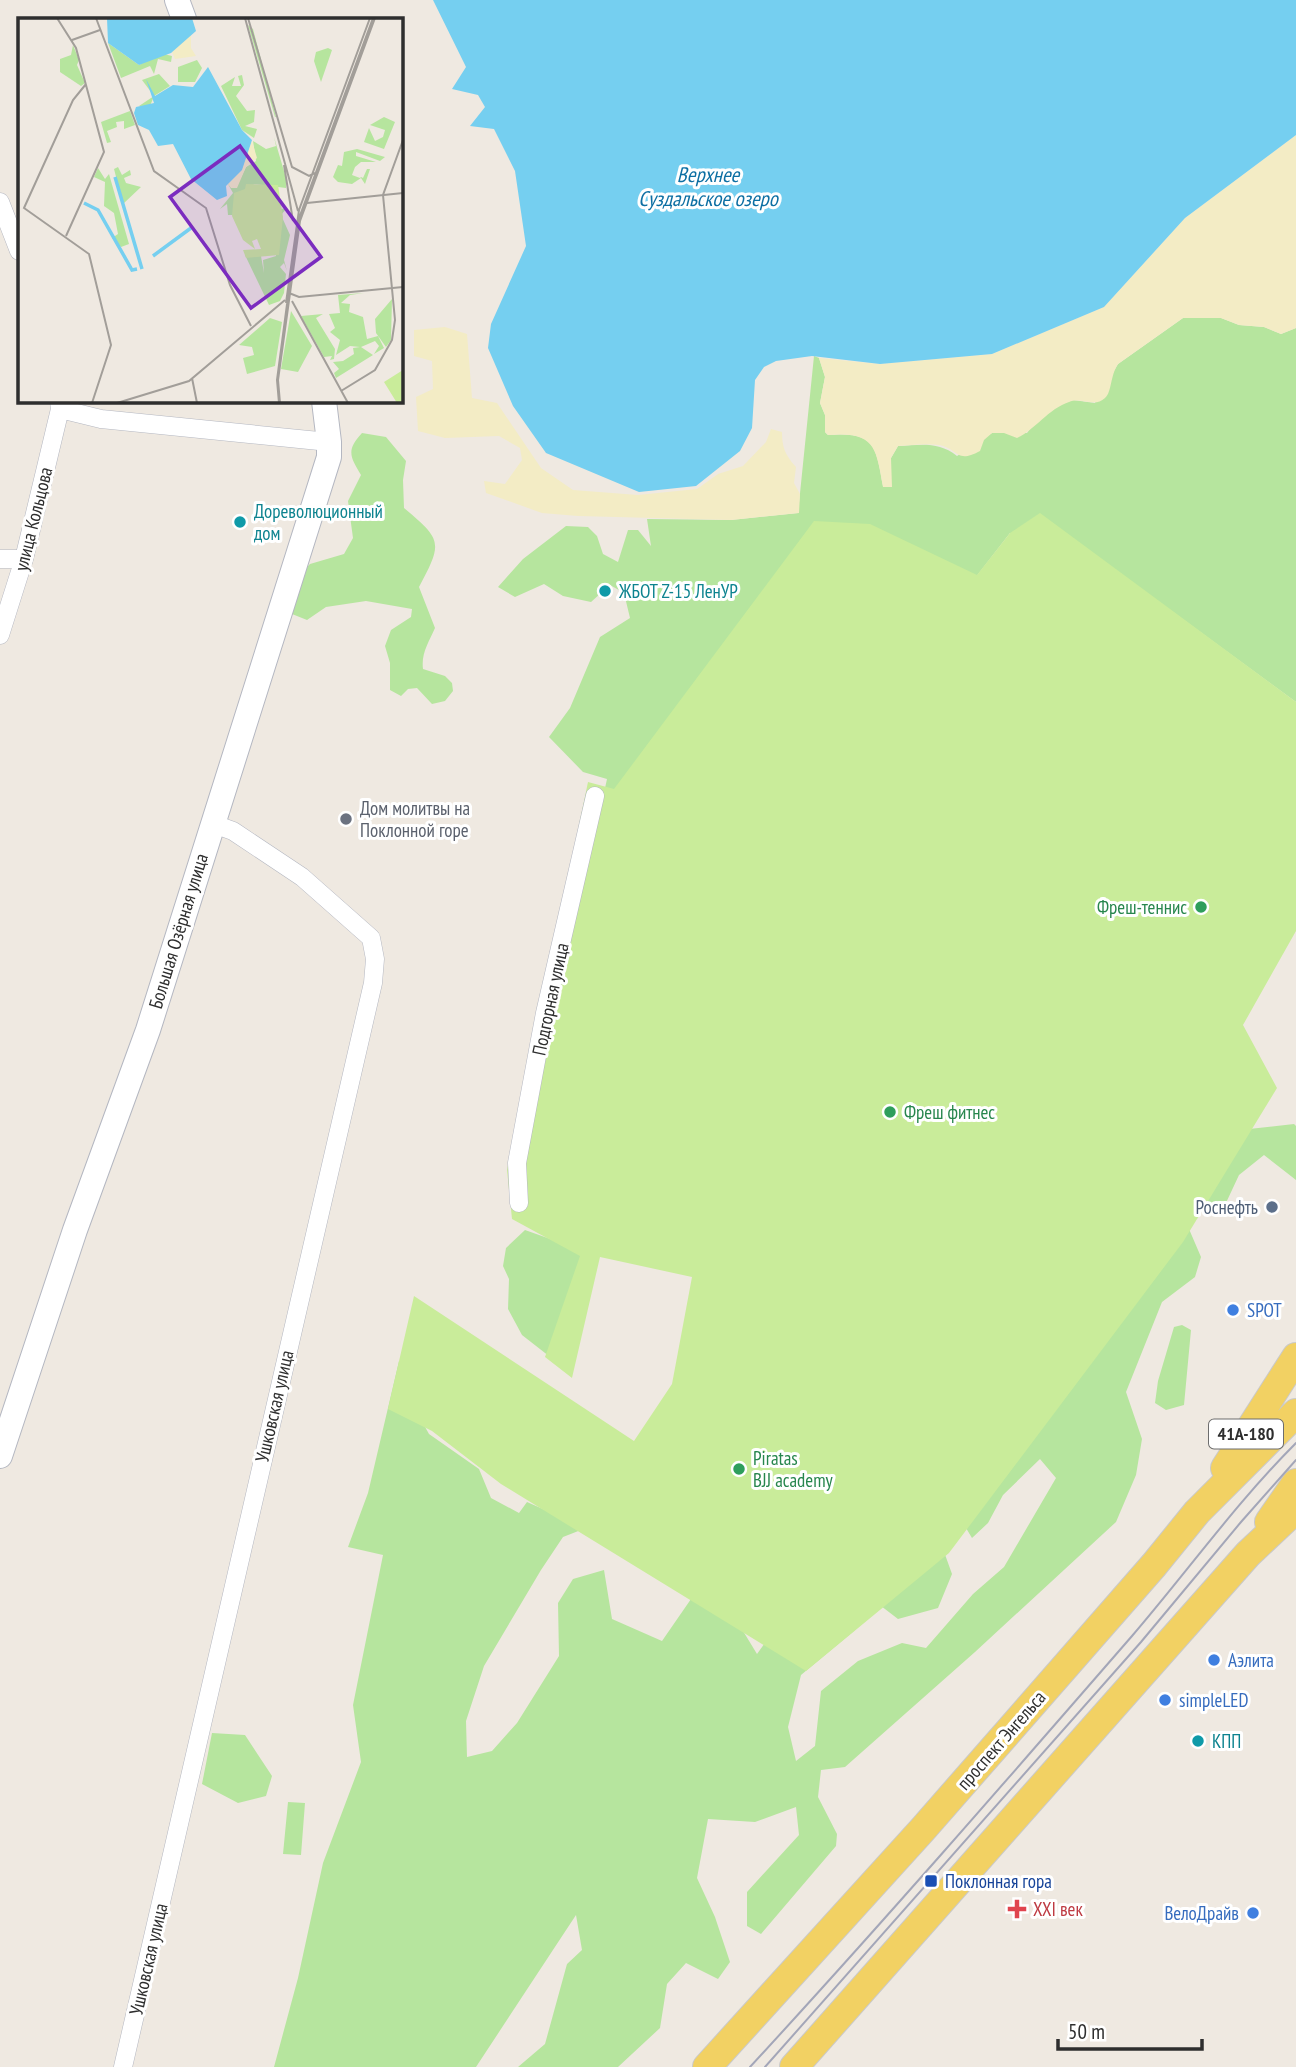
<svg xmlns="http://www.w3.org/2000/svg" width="1296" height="2067" viewBox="0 0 1296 2067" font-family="'PT Sans Narrow',sans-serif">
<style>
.green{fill:#b6e59e;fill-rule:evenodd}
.sand{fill:#f3ecc5}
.pitch{fill:#c9ec9a}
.water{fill:#75cff0}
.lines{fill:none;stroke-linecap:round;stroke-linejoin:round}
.street-casing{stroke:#b4b7c1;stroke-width:19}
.secondary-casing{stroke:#b4b7c1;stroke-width:26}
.primary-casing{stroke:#c9c9c9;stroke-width:30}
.street{stroke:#fff;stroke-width:18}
.secondary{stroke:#fff;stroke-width:24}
.primary{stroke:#f2d163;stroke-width:28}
.tram{stroke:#a3a6b8;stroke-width:2}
.culture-dot{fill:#0f9aa8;stroke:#fff;stroke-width:2.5}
.worship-dot{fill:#6b7280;stroke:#fff;stroke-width:2.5}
.leisure-dot{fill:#2e9e5b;stroke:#fff;stroke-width:2.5}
.service-dot{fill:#5c6f8a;stroke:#fff;stroke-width:2.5}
.shop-dot{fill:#3f7fe0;stroke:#fff;stroke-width:2.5}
.transit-dot{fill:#1a4fb4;stroke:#fff;stroke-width:2.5}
.health-dot{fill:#e0444e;stroke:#fff;stroke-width:2.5}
.labels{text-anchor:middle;stroke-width:6;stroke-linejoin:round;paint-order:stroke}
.shield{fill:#fff;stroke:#6d6d6d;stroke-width:2}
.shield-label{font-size:18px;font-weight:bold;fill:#2e2e2e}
.culture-label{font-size:19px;fill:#0d838f;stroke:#fff;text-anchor:start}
.street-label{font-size:19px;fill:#2e2e2e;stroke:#fff}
.worship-label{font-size:19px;fill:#5b616d;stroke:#fff;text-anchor:start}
.leisure-label{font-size:19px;fill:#27864d;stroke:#fff;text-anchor:start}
.service-label{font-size:19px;fill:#4e5e75;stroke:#fff;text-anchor:end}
.shop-label{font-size:19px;fill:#366cbe;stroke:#fff;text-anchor:start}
.transit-label{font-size:19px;fill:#164399;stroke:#fff;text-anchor:start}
.health-label{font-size:19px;fill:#be3a42;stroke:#fff;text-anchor:start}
.water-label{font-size:21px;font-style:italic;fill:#0d6fa3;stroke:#fff}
.inset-river{fill:none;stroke:#75cff0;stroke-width:3.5}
.inset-road{fill:none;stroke:#a29e99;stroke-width:2}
.view{fill:#7b2cbf;fill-opacity:0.15;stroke:#7b2cbf;stroke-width:3.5}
.inset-edge{fill:none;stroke:#2e2e2e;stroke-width:3.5}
</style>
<rect width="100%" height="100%" fill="#efe9e1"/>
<path class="green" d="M1183 318H1221L1239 325 1264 327 1281 334 1296 328V702L1173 612 1010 533 958 600 593 843 607 779 583 772 549 737 570 708 600 637 630 618 624 593 610 585 591 602 563 596 544 584 515 597 498 587 523 559 566 526 588 527 597 536 603 554 618 562 628 530H638L651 546 647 519 731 520 798 513 814 356 819 358 825 377 820 403 825 415V432L828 435C875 431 876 446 883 486L891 487V458L898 446C921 445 938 441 957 456L992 433H1027L1033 425 1059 405 1073 400 1095 403 1118 364Z
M362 433 386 437 406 461 403 480 404 508C442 540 443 542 419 587L435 628C429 642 421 653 423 669L445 676 452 683 453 691 445 701 432 704 417 688 408 689 401 696 390 690V663L385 646 391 630 411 617 412 609 366 601 326 607 307 620 292 614 304 570 310 564 344 554 353 538 348 501 361 475C350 457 346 450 362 433Z
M1294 1124 1296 1126V1180L1264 1155 1239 1175 1225 1205 1192 1200 1186 1222 1201 1257 1195 1277 1162 1302 1126 1392 1142 1439 1136 1475 1116 1522 975 1652 845 1767 821 1770 818 1797 837 1834 836 1846 761 1934 747 1926V1892L799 1835 796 1807 755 1822 708 1819 697 1878 715 1917 730 1962 718 1979 686 1963 667 1984 660 2028 618 2067H518L545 2044 567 1964 582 1950 576 1915 476 2067H274L298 1978 323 1863 361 1762 353 1705 383 1555 348 1547 368 1493 399 1361 405 1391 429 1434 479 1469 491 1498 519 1513 527 1502 586 1528 563 1537 541 1570 484 1666 466 1721 467 1757 492 1751 517 1723 559 1656 558 1603 573 1579 604 1570 612 1619 662 1641 700 1586 723 1598 757 1654 824 1560 1240 1130ZM1040 1459 1056 1478 1004 1567 973 1594 926 1648 902 1643 858 1661 821 1691 815 1746 796 1761 788 1727 801 1675 855 1630 868 1596 898 1619 938 1608 952 1574 938 1535 960 1518 972 1538 988 1523 1003 1495Z
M525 1230 584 1251 554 1360 522 1335 508 1309 509 1279 503 1266 506 1248Z
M1182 1325 1191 1330 1184 1405 1166 1410 1155 1403 1158 1381 1174 1327Z
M212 1733 245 1735 272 1776 266 1796 238 1803 202 1784Z
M288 1802 305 1803 301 1855 283 1854Z"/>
<path class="sand" d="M1296 135V328L1281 334 1264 327 1239 325 1221 318H1183L1118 364C1110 376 1112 392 1105 398 1095 408 1081 397 1069 402 1048 409 1036 429 1017 438L1004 433H992L984 440 980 451C956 464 959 449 939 445 926 443 911 445 898 446L891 458 892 487H883C876 447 875 431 828 435L825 432V415L820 403 825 377 819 358 880 364 992 354 1104 307 1185 218Z
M445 327 467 334 472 398 497 403 541 468 573 490 638 495 697 489 718 474 743 466 766 442 771 429 782 432C782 447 785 455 796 467L794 483 800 494 799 513 731 520 578 516 542 513 486 493 484 481 505 484 522 460 520 448 499 436 445 438 418 431 416 397 433 389 432 361 414 356V330Z"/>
<path class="pitch" d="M1040 513 1296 702V931L1243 1025 1277 1088 1183 1242 949 1553 806 1671 501 1484 432 1431 388 1409 414 1296 634 1441 672 1384 692 1277 600 1257 572 1378 545 1357 580 1256 512 1219 507 1170 588 782 614 789 814 521 870 524 977 575 1010 533Z"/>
<path class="water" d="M433 0H1296V135L1185 218 1104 307 992 354 880 364 812 356 776 361 764 367 755 380 752 428 740 451 696 486 639 492 546 453 513 406 488 348 491 324 526 246 515 171 494 129 470 126 485 107 478 95 452 89 466 67Z"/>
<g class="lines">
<g class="street-casing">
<path id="street" d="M0 202 19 251
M60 409 101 419 329 442
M0 559H24
M0 635 24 559 60 409 59 401
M519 1203 517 1163 545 1013 595 796
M123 2067 373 983 375 959 371 938 302 877 233 831 211 823"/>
</g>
<g class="secondary-casing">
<path id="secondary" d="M177 0 184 19
M0 1456 75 1230 148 1030 329 457V442L324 401"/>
</g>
<g class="primary-casing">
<path id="primary" d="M1225 1468 1296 1357
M1269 1522 1296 1483
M707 2067 923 1829 1154 1565 1197 1512 1296 1413
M794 2067 1248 1554 1296 1509"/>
</g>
<use href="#street" class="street"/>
<use href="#secondary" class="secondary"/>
<use href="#primary" class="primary"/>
<path class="tram" d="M750 2067C880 1926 1006 1781 1132 1636 1187 1572 1236 1503 1296 1443
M765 2067 1141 1642 1241 1522 1296 1460"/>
</g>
<g class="culture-dot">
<circle cx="240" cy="522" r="7"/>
<circle cx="605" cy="591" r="7"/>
<circle cx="1198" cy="1741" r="7"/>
</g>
<circle class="worship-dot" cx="346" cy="819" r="7"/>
<g class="leisure-dot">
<circle cx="1201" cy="907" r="7"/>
<circle cx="890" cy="1112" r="7"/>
<circle cx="739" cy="1469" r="7"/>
</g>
<circle class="service-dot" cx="1272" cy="1207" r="7"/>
<g class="shop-dot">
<circle cx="1233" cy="1310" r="7"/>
<circle cx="1214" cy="1660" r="7"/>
<circle cx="1165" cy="1700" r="7"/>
<circle cx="1253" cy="1913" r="7"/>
</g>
<rect class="transit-dot" x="924" y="1874" width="14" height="14" rx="3.5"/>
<path class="health-dot" d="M1013.5 1898.5h7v7h7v7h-7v7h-7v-7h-7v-7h7z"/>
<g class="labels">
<rect class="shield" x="1209" y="1419.5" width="74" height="29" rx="5"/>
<g class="shield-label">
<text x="1246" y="1440">41А-180</text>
</g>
<g class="culture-label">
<text x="254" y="518">Дореволюционный<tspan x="254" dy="22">дом</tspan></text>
<text x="619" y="598">ЖБОТ Z-15 ЛенУР</text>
<text x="1212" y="1748">КПП</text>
</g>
<g class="street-label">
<text transform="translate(33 519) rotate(-76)" y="7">улица Кольцова</text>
<text transform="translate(178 931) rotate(-73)" y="7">Большая Озёрная улица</text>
<text transform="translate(550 999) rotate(-78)" y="7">Подгорная улица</text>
<text transform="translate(274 1406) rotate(-77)" y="7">Ушковская улица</text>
<text transform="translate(1001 1740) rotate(-49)" y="7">проспект Энгельса</text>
<text transform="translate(148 1959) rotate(-77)" y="7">Ушковская улица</text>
</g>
<g class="worship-label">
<text x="360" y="815">Дом молитвы на<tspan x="360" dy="22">Поклонной горе</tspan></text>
</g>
<g class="leisure-label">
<text x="1187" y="914" text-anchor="end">Фреш-теннис</text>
<text x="904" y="1119">Фреш фитнес</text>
<text x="753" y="1465">Piratas<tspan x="753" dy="22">BJJ academy</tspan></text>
</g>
<g class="service-label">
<text x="1258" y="1214">Роснефть</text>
</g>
<g class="shop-label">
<text x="1247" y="1317">SPOT</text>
<text x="1228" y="1667">Аэлита</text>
<text x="1179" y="1707">simpleLED</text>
<text x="1239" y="1920" text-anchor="end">ВелоДрайв</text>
</g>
<g class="transit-label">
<text x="945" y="1888">Поклонная гора</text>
</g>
<g class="health-label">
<text x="1033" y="1916">XXI век</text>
</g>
<g class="water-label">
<text x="708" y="182">Верхнее<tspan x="708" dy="24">Суздальское озеро</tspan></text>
</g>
</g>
<g transform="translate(18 18)">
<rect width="385" height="385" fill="#efe9e1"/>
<path d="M230 7 235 11 258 99H257ZM90 25 121 47 142 35 154 38 153 44 140 41 136 56 132 48 103 60ZM55 27 61 42 59 47 67 65 63 68 42 54V41L53 37ZM310 30 314 32 303 64 296 43 298 34ZM179 42 184 50 177 64H160V49ZM141 56 152 68 136 78 132 88H121L136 78 124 62ZM224 57 226 67 218 78 229 93 237 92 236 104 227 108 239 111 236 120 224 112 203 68 217 59 214 68H223L220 58ZM112 93 117 107 106 111V103L98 104 99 109 89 113 93 124 89 125 83 104ZM366 99 377 104 366 131 346 124 351 110 357 123 365 119 367 112 352 107ZM256 119 268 160V170L235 166 263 191 269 190 263 197 272 217 266 242 269 253 266 245 262 249 268 256 266 275 262 283 251 287 227 237 243 238 246 255 245 242 258 238V231L222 211 215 197H210L209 186 202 191 215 175 210 166 218 169 228 149 238 143 235 123 248 131 258 128ZM339 131 367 139 362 143 338 134V138L358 144H343L337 149 334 157 342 160 343 159 345 160 349 151H352L347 166 343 160 334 166 320 164 315 159 320 147 324 148 326 134ZM100 149 104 157 112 152 113 157 106 160 108 165 123 169 105 186 96 151ZM80 150 87 161 91 156 111 226 103 229 94 220 100 216 96 195 86 188 87 164 76 159ZM346 275 332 277 323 285 332 286 331 294 345 299 349 321 360 318 366 330 356 336 361 328 357 323 343 329 355 337 318 360 316 355 321 351 315 344 325 343 336 336 335 330 342 329 332 328 318 337 322 322 312 314 317 310 311 296 322 295 320 277ZM374 281 373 322 368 329 358 315 357 301ZM273 293 294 328 280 354 263 351ZM305 296 298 300 317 331 316 341 312 342 314 338 306 339 283 298ZM252 300 264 304 257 348 229 356 225 340 236 337 234 329 221 327Z" fill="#b6e59e"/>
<path d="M173 16V30L178 38 157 41 154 34ZM234 123 239 140 228 149 219 170H213L210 166 223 152Z" fill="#f3ecc5"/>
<path d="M228 166 260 167 265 199 261 237 228 240 225 232 243 231 239 221 234 223 237 231 225 222 214 198 216 175 227 171ZM385 352V385H379L366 364Z" fill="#c9ec9a"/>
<path d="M89 0H174L178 13 153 35 121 47 90 25ZM190 49 224 112 234 122 224 152 208 168 209 178 199 182 173 161 155 126 140 128 131 112 120 107 116 95 118 89 136 85 128 61 137 78 155 67 175 69Z" fill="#75cff0"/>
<path class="inset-river" d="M97 159 124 251M66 185 80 192 114 252 119 251M135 238 173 210"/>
<path class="inset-road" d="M39 0 58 30 86 134 48 218M78 0 136 153 188 190 212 267 233 308M227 0 280 193M230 0 274 149 291 158 297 155M54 22 82 12M68 66 55 82 6 190 71 236 93 327 74 385M266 147 275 203M289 185 385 175M271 275 281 279 385 269M274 283 330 385M268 285 281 192 352 0M174 360 179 385M323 373 357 352 374 322 377 302 365 177 385 122M99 385 171 363 267 282M261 385 259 362 280 203 355 0M262 385 260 362 282 203 357 0"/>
<path class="view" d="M222 128 303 239 233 290 152 179Z"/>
<rect width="385" height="385" class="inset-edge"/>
</g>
<path d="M1058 2039v10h144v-10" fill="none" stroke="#2e2e2e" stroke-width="3.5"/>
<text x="1068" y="2039" font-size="21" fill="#2e2e2e" stroke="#ffffff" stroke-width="5" paint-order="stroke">50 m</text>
</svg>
